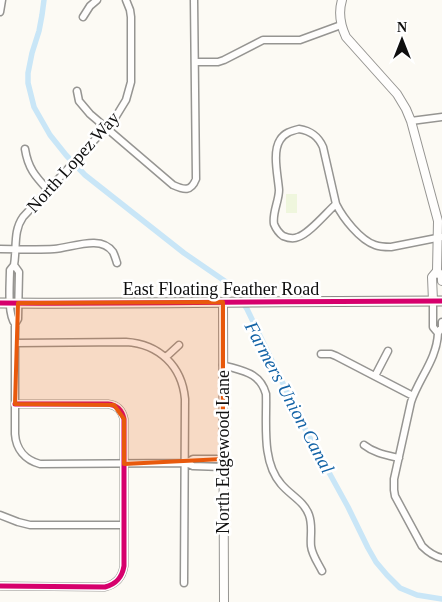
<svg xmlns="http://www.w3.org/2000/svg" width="442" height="602" viewBox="0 0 442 602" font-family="Georgia,serif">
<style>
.pitch{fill:#eff6dd}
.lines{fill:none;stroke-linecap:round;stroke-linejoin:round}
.canal{stroke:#c9e6f7;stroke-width:5.5}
.minor-casing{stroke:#969592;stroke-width:9}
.tertiary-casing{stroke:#969592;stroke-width:10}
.secondary-casing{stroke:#8c8b89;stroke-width:11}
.minor{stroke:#fffefd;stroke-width:6}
.tertiary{stroke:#fffefd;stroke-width:8}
.secondary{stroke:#f5f4ea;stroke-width:9}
.cycleway-casing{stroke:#fff;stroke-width:8}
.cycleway{stroke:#d6006c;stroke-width:5}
.marked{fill:#e8590c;fill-opacity:0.2;stroke:#e8590c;stroke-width:4;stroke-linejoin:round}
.labels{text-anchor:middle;stroke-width:5;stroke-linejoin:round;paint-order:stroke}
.street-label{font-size:18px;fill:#0f0f0f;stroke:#fff}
.water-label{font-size:19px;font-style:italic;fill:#1363a6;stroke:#fff}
</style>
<rect width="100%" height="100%" fill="#fcfaf4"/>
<path class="pitch" d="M286 194H297V213H286Z"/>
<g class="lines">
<path class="canal" d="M44 0 42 15 39 31 32 53 28 73V83L34 107 50 135 66 155 85 175 184 253 232 286 247 309 304 427 348 507 368 548 376 562 387 575 400 588 417 595 442 599"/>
<g class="minor-casing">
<path id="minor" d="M0 12 2 0
M83 17 90 6 97 0
M195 62H218L224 60 263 40H300L341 25
M77 91 79 101 90 114 173 185C184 190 191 192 196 179L194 0
M411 121 442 117
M299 129C311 131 318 136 323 147L336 204C327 212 309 234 298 237 294 239 288 238 283 236 279 233 276 229 274 224 272 213 279 201 279 190 278 176 272 152 280 140 284 133 291 131 299 129Z
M25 149C28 168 35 176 48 190
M336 204C343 218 360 240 375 245 380 247 386 247 391 247L442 237
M0 249C18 249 36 250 54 249 71 248 101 234 113 252 115 256 116 260 117 263
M14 265C17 248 13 231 23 217L115 118 126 100 131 82V17L130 10 126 0
M14 265 19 272 18 319 15 324C7 314 10 283 10 270Z
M433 301V327L438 333 442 327V322
M15 324V434C16 449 25 460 40 464L186 463
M438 333C437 359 419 378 411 402L394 479V490L395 496 422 546C428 552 433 556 442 558
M16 343 126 342C159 344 182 366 185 399L184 583
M321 354H331L336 356 413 396
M166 357 179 345
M223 365C242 371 260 372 266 394 267 422 261 461 281 484 290 495 304 501 309 515 313 526 310 536 311 546 312 555 318 563 322 571
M375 376 388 351
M364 445C374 453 386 455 399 458
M223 459H193L186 463 193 466 223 467
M0 515 18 522 30 525H124
M0 586 105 587C116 584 122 578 124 566V419C122 410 117 405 108 404H15"/>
</g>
<g class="tertiary-casing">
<path id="tertiary" d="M342 0C338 13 340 24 346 37L397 94 406 109 411 121 438 221 437 271 432 277 433 301
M437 271 442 277V281
M223 302 224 602"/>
</g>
<g class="secondary-casing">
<path id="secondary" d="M0 303C147 304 295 301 442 301"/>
</g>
<use href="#minor" class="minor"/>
<use href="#tertiary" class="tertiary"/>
<use href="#secondary" class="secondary"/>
<g class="cycleway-casing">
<path id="cycleway" d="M0 303C147 304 295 301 442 301
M0 586 105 587C116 584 122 578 124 566V419C122 410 117 405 108 404H15"/>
</g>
<use href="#cycleway" class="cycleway"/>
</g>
<path class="marked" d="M223 302V459L124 464V419L114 405 15 404 18 303Z"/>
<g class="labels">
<g class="street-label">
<text transform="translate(73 162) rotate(-48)" y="6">North Lopez Way</text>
<text x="221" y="295">East Floating Feather Road</text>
<text transform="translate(223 452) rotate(-90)" y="6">North Edgewood Lane</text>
</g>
<g class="water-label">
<text transform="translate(290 397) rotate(62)" y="7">Farmers Union Canal</text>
</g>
</g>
<g transform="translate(402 40)" stroke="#ffffff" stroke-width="4" paint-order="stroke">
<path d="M0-4L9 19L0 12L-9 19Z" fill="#0f0f0f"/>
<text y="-8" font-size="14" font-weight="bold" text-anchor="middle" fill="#0f0f0f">N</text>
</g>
</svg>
